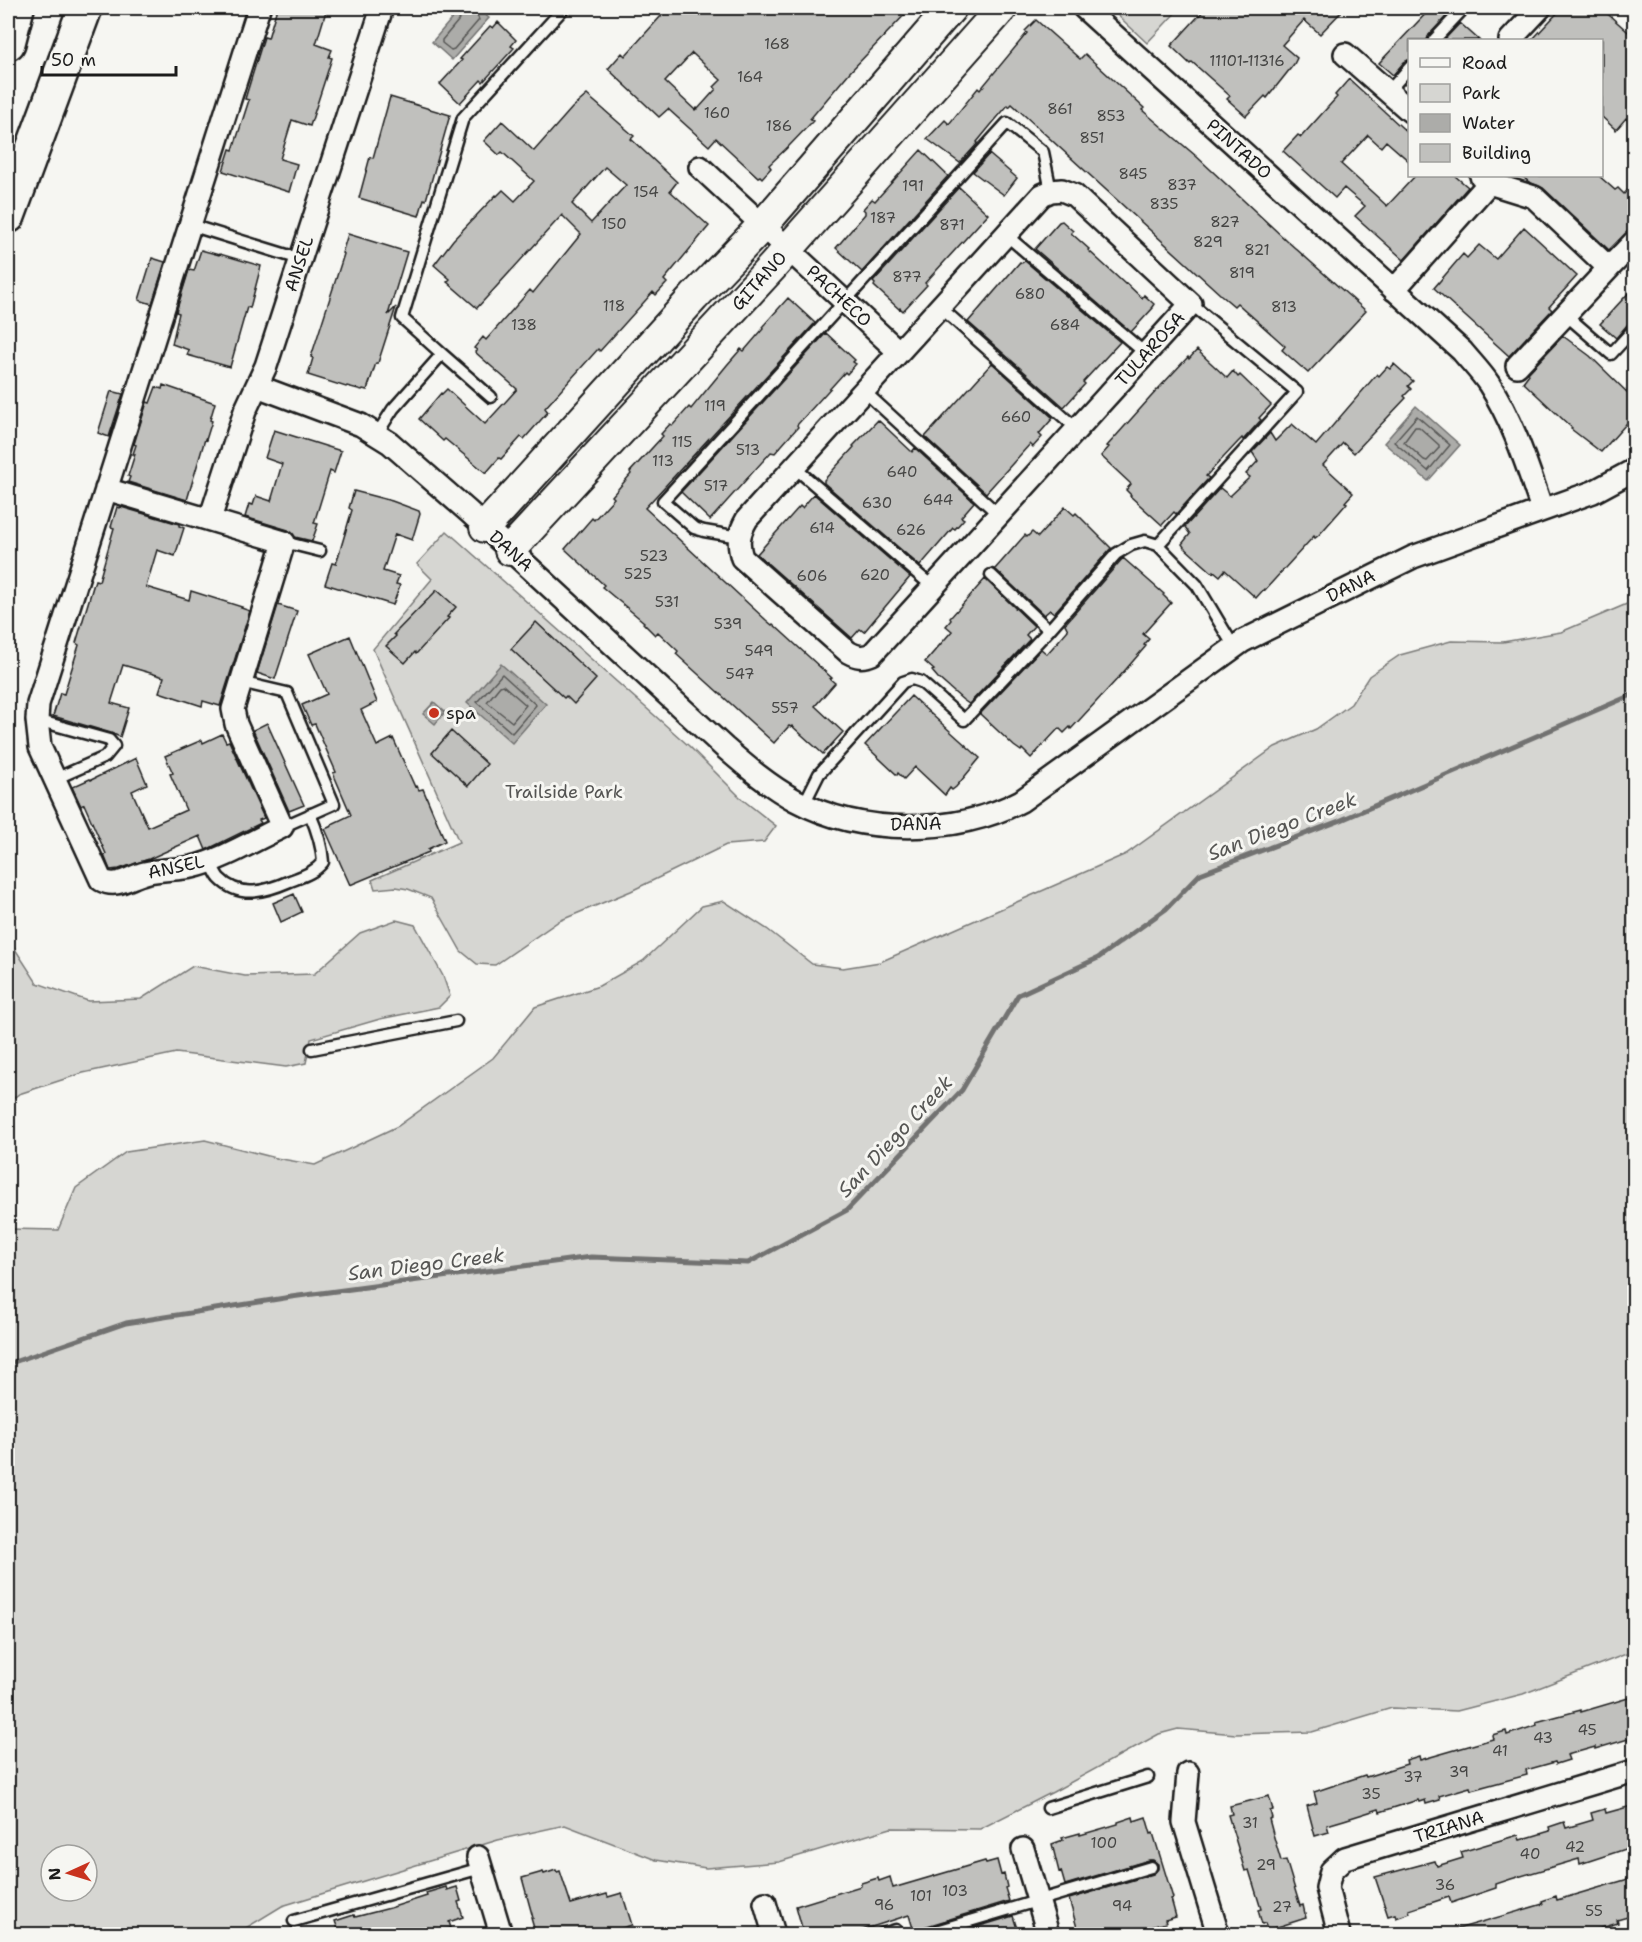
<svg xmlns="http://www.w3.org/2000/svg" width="1642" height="1942" viewBox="0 0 1642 1942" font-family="'Shantell Sans',sans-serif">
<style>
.green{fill:#d6d6d2;stroke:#797977;stroke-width:1.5;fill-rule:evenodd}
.water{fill:#acaca9;stroke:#727271;stroke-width:1.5}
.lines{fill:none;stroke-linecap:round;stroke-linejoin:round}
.shore{stroke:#565654;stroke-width:1.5}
.stream{stroke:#727271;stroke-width:5}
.building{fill:#c0c0bd;stroke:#1c1c1c;stroke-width:1.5;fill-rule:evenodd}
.lane-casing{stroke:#1c1c1c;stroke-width:15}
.street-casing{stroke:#1c1c1c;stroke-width:26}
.secondary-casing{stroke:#1c1c1c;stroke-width:34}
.highway-casing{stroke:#1c1c1c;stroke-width:38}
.lane{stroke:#f6f6f2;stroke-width:10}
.street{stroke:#f6f6f2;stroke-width:21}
.secondary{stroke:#f6f6f2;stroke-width:30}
.highway{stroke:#f6f6f2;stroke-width:33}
.poi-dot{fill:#c8321e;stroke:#f6f6f2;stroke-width:2}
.labels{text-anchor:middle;stroke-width:6;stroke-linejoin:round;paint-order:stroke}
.number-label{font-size:15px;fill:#454544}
.street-label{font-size:18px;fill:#1c1c1c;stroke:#f6f6f2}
.poi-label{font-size:18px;fill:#1c1c1c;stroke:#f6f6f2;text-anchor:start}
.park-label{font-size:18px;fill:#545453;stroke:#f6f6f2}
.water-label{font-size:20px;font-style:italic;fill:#565654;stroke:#f6f6f2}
</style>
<rect width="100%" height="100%" fill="#f6f6f2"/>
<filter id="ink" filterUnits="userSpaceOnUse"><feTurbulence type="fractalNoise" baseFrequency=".0167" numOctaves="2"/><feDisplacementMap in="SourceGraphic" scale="12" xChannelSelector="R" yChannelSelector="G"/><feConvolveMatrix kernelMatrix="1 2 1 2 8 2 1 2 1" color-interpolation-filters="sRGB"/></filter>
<g filter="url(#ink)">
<path class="green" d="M1110 8H1180L1147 43Z
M447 531 689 746 743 800 776 826 764 842 726 845 631 891 559 921 495 965 477 964 461 951 431 898 408 889 396 887 375 889 372 880 459 842 373 649 432 579 417 564Z
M1634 601V1651L1523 1694 1457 1711 1392 1708 1312 1732 1236 1734 1178 1729 1159 1734 1053 1792 980 1829 891 1828 779 1862 706 1868 656 1860 565 1825 498 1840 282 1906 236 1934H8V1229L58 1230 76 1188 126 1152 205 1140 276 1158 315 1165 398 1126 493 1058 535 1007 599 986 643 961 702 906 724 901 767 929 812 964 843 968 880 962 1126 854 1275 747 1316 729 1351 704 1369 676 1400 655 1451 641 1503 642 1561 632ZM51 1855H87V1891H51Z
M396 920 415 925 443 976 450 996 439 1007 380 1019 311 1039 306 1063 286 1067 176 1053 83 1073 19 1094 8 1102V938L37 983 88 1001 141 999 193 966 245 976 314 974 360 933Z"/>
<path class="water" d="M461 8H477L489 18 452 60 432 42Z
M1416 406 1460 445 1428 481 1384 443Z
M501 664 546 704 512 743 467 703Z
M434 702 445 712 435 724 423 714Z"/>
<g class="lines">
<path class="shore" d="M465 8 464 14 442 40V43L451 50 454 49 479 20 474 8
M1417 416 1450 445 1428 471 1394 442Z
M1415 427H1419L1439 445V448L1427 461 1424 460 1404 442Z
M502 674 536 705 512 733 477 702Z
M503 685 526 705 512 722 487 702 500 686Z"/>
<path class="stream" d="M8 1364 126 1323 291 1297 591 1257 748 1263 847 1210 962 1090 1018 995 1098 958 1166 909 1200 874 1339 821 1634 694"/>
</g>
<path class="building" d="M277 8H327L316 44 332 50 329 57 332 58 310 126 292 120 280 159 297 164 289 192 223 171 230 149 233 150 249 100 245 99 264 37 268 38Z
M652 8H782L785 10 787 8H911L849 73 810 119 813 121 789 146 769 165 771 168 762 178 760 176 758 177 716 138 709 146 668 109 659 117 608 69 622 53 625 56 661 16ZM692 53 721 80 714 87 716 89 698 109 697 108 695 110 665 82Z
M1206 8H1345L1320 34 1304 20 1282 45 1297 58 1294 64 1267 98 1265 96 1246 116 1227 99 1230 96 1192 62 1190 64 1171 46Z
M1431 8H1454L1429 35 1427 40H1410V59L1404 62 1393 75 1379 63Z
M1562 8H1601L1635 38V127L1626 118 1616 130 1602 117V40H1532Z
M1036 20 1080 59 1085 54 1144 108 1142 110 1196 156 1286 240 1366 311 1308 373 1282 350 1285 346 1237 303 1234 306 1221 295 1012 104 1009 107 1008 105 991 125 977 142 978 143 960 163 927 139 945 120 949 124 978 88 980 90 1027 33 1025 31Z
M498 22 516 40 511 46 514 48 483 82 481 80 460 103 440 84 462 60 460 59 490 26 493 28Z
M1460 23 1479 40H1444Z
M1349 79 1410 135V162L1386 141 1381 147 1368 135 1341 164 1373 193 1387 206 1415 176H1455L1468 187 1404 260 1355 216 1365 206 1344 188 1335 198 1283 151 1298 135 1301 137 1337 97 1335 95Z
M587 95 634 136 631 139 677 182 670 191 709 226 664 280 667 283 656 295 653 292 600 351 598 349 545 408 548 412 524 439 521 437 501 459 499 458 486 473 445 439 443 441 419 419 441 393 442 394 447 389 485 424 508 399 517 389 475 352 477 350 474 348 483 337 486 340 530 290 533 293 581 234 562 215 477 308 447 282 450 279 434 265 453 240 496 195 497 196 503 190 515 201 534 181 502 152 499 155 484 141 502 121 534 151 572 108ZM605 167 626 185 591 223 572 204Z
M390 97 450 115 426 200 424 199 419 216 359 198 370 157 373 158Z
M921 150 948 176 862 272 836 248 865 214V211L863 209 872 199 875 201Z
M989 154 1017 178 1004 195 973 172Z
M1522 176H1599L1615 190 1618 188 1624 194 1635 182V225L1609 250 1543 188 1529 182Z
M959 187 988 214 925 283 927 285 903 311 900 308 899 309 874 286 875 284 873 282Z
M1062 221 1073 231 1071 233 1089 249 1088 250 1125 284 1126 283 1142 298 1144 295 1154 304 1152 307 1153 308 1131 332 1035 249 1059 222Z
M1524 227 1577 276 1549 307 1552 310 1509 356 1434 288 1463 254 1467 258 1479 245 1496 259Z
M348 234 407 252 388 315 396 307 378 363H376L367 390 363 389 362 390 347 386 346 387 308 375 313 358 311 357 344 254 342 253Z
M201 250 219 255 220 254 261 266 250 308 247 307 230 367 187 355 189 350 172 344 179 313 176 312 189 270 194 271Z
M152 258 165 262 152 304 139 300Z
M1025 261 1120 342 1083 382 1085 384 1064 407 968 322 1020 262 1022 263Z
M1635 286V322L1628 324 1616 338 1600 324Z
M788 298 815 323 645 508 766 620 772 625 773 624 832 678 830 679 835 683 815 706 843 732 823 754 792 726 791 727 789 726 774 743 676 654 678 651 658 632 655 635 643 623 644 622 602 587 604 585 565 549 592 518 594 520 614 498 612 496 631 474 630 472 663 436 661 434 670 424 673 425 689 407 691 409 727 365 741 349 744 351 763 329 762 327Z
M826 333 855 360 853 362 856 364 847 374 845 372 797 425 798 427 775 453 771 452 710 520 681 492Z
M1563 336 1590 356 1635 400V414L1601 452 1571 429 1572 428 1523 382 1529 374 1528 373Z
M1197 350 1227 378 1233 371 1238 377 1240 375 1271 405 1259 418 1261 420 1243 440 1242 438 1238 442 1206 476 1209 478 1176 514 1174 512 1162 525 1130 496 1131 495 1126 490 1131 484 1101 456 1109 447 1107 446 1158 389 1188 357 1189 359Z
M992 363 1053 418 1039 434 1042 437 1033 447 1030 444 986 493 925 437Z
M1394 364 1413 381 1408 386 1411 389 1404 396 1406 398 1354 453 1343 443 1323 465 1353 493 1345 502 1347 503 1341 510 1319 535 1315 538 1314 536 1265 590 1264 589 1256 598 1225 570 1220 576 1214 571 1213 573 1184 547 1182 544 1190 534 1185 527 1220 488 1230 496 1250 477 1246 474 1258 461 1252 452 1270 433 1275 441 1292 424 1316 445 1377 374 1379 376 1387 367 1390 369Z
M163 385 215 403 210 420 212 421 206 440 205 439 187 500 128 482 130 477 128 476 135 454H133L136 445 134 444 147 402 150 403 156 387 162 389Z
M111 391 123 394 109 437 98 433Z
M878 420 912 452 915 448 974 502 961 517 964 519 955 529 953 528 920 566 824 483V480L854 447 853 446Z
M274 430 341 451 334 473 330 471 314 523 318 524 312 541 295 537 288 530 245 517 249 504 253 505 256 496 271 501 282 464 265 458Z
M354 491 392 501 419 511 420 514 412 540 395 534 383 571 399 576 396 584 400 585 393 605 325 584 332 563 336 564 352 510 349 508Z
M814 494 910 577 864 632 860 629 852 638 757 554 800 506 802 508Z
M117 507 120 508 121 507 179 524V526L184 528 175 556 157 550 146 587 189 600 191 591 242 607 241 608 250 611 220 706 203 701 202 706 159 692 164 677 123 665 111 703 129 708 120 737 111 733 53 716 60 693 64 694 79 645 76 643 95 580 99 581 114 528 111 527Z
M1065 507 1074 515 1076 513 1111 548 1054 613 1050 610 1044 615 995 569 1025 535 1027 537 1032 532 1038 537Z
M1123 558 1164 594 1163 595 1171 603 1143 634 1149 639 1144 645 1146 646 1121 675 1071 729 1070 727 1064 733 1059 728 1031 758 1022 749 1021 751 1014 746 980 714 1041 649 1047 654 1068 630 1065 624Z
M985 579 1034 626 1026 635 1030 639 969 704 963 700 938 678 932 671 934 670 925 662 952 631 946 626 951 620 950 618Z
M437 590 456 607 447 617 449 618 416 654 415 652 405 663 386 646 396 636 394 634Z
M278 605 297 611 275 679 257 673Z
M536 622 596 679 574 704 566 696 564 698 511 649Z
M350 636 377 702 361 710 377 746 393 738 415 787 417 786 419 790 423 789 445 841 428 849 429 852 350 885 325 829 332 826V824L351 815 333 773 336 772 315 724 311 725 302 705 327 694 309 654Z
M911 696 980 758 956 787 952 790 950 788 945 795 915 767 904 779 898 773 897 775 865 745Z
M267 723 304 805 289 811 253 730Z
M451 731 487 764 468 786 432 753Z
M222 734 226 742 229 741 264 818 259 820 261 823 206 850 200 836 149 859 119 869 110 870 104 855 106 854 84 804 81 806 72 787 90 779 91 780 136 758 147 784 132 791 148 827 186 810 170 774 173 773 165 756 202 740 203 743Z
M294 894 302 912 281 922 273 903Z
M1635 1696V1737L1595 1749V1747L1567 1755 1569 1760 1556 1764 1555 1762 1526 1770 1527 1775 1471 1790 1470 1787 1439 1796 1440 1800 1426 1804 1425 1800 1419 1802 1418 1800 1380 1812 1379 1809 1344 1820 1327 1825 1329 1832 1315 1836 1307 1806 1317 1803 1314 1792 1365 1775 1366 1777 1407 1764 1406 1760 1419 1756 1420 1760 1493 1739 1492 1735 1506 1731 1507 1735 1537 1725 1536 1722 1581 1710V1712Z
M1269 1796 1273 1810 1270 1811 1272 1818 1269 1819 1273 1834 1281 1861 1286 1860 1300 1906 1303 1905 1306 1918 1268 1930 1265 1923 1262 1924 1258 1910 1261 1909 1249 1870 1245 1871 1228 1815 1232 1814 1230 1806Z
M1635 1805V1846L1580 1864 1579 1859 1511 1879 1496 1884V1888L1451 1903 1449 1897 1409 1910 1410 1913 1396 1918 1395 1914 1388 1916 1375 1877 1435 1861 1437 1866 1463 1858 1461 1852 1518 1835 1520 1840 1550 1831 1549 1827 1564 1822 1566 1828 1593 1820 1591 1813 1605 1809 1606 1813Z
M1133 1817 1134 1821 1146 1817 1151 1834 1153 1833 1173 1898 1171 1899 1176 1917 1165 1920 1166 1923 1118 1935H1079L1069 1899 1153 1874 1158 1869V1864L1153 1860H1149L1065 1885 1061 1871 1059 1872 1052 1844 1063 1840 1062 1838 1080 1833V1835L1118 1824V1822Z
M997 1860 1001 1875 1004 1874 1007 1887 1005 1888 1009 1901 924 1927 920 1929 919 1935H915L909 1915 847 1935H804L796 1906 861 1886V1883L878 1878 879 1881 890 1877 893 1888 985 1861 986 1863Z
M556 1870 557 1872 560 1871 571 1904 607 1894 608 1897 622 1893 632 1925 622 1928V1931L612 1935H536L531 1918H533L522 1878 543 1872 544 1874Z
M1635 1877V1915L1617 1920 1618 1923 1578 1935H1454V1930L1543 1904 1542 1901 1556 1896 1557 1900Z
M446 1887 447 1890 457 1887 461 1901 458 1902 463 1917 449 1922 451 1928 428 1935H340L335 1921 354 1915 355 1917 390 1908 427 1896 426 1893Z
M1013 1916 1019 1935H951Z"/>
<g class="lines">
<g class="lane-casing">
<path id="lane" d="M1434 40 1464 8
M1388 92 1410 67
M190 225 300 259
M1006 235 1146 354
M940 307 1077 429
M1566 315 1611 354 1634 329
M442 354 491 397
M864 391 999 515
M377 434 393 409 442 354 402 318 463 118 564 8
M794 467 933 587
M739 537 704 531 694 528 663 501 1007 123 1043 152 1051 191
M284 542 320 551
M1158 545 1297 392 1191 304
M991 575 1049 630 1116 554 1131 545 1145 541 1158 545 1197 585 1234 647
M240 682 287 693 334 804 282 827
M37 720 109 740 114 746 105 757 55 779
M804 804 819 774 903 682 912 679 921 682 964 720 1049 630
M210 861C213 866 215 873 219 878 240 900 267 891 290 881 303 876 314 873 323 862 322 845 317 830 310 814
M312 1049 456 1021
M1048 1808 1148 1777
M294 1921 481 1868
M882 1934 896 1930
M926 1934 1151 1867"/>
</g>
<g class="street-casing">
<path id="street" d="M1084 8 1462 351C1471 362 1481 372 1489 384 1514 423 1527 466 1542 509
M1510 40 1540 8
M1345 54 1410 111
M700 167 899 352
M1481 176 1489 183 1534 197 1609 268 1634 242
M1062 190 1074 195 1191 304 872 654C862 658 857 657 848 652L742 558C737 542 739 533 747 519L1042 195 1051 191Z
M1394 290 1489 183
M1517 366 1609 268
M257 386 361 425 390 443 469 512 725 748C747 767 769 786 795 800 860 835 955 836 1021 801L1243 641 1413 557 1593 492 1634 470
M106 489 284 542 233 709 236 724 282 827C255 840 220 861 192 867 176 870 160 869 145 873 129 877 117 889 101 880L40 747 37 720 38 704 259 8
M210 519 245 411 266 366 382 8
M1188 1773 1184 1822 1218 1934
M1023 1849 1048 1934
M478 1857 501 1934
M765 1903 774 1934
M1339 1934 1327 1888 1331 1871 1345 1858 1634 1771"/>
</g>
<g class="secondary-casing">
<path id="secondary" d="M485 527 694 297 762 226 951 8
M510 550 773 266 1002 8"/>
</g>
<g class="highway-casing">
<path id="highway" d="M8 43 17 8
M8 216 85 8"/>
</g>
<use href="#lane" class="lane"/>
<use href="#street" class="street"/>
<use href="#secondary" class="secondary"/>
<use href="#highway" class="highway"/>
</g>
</g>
<circle class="poi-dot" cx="434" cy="713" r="6"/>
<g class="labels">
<g class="number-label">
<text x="777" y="49">168</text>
<text x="1247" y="66">11101-11316</text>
<text x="750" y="82">164</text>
<text x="1060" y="114">861</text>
<text x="717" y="118">160</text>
<text x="1111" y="121">853</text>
<text x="779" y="131">186</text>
<text x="1092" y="143">851</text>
<text x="1133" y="179">845</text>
<text x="1182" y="190">837</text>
<text x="913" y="191">191</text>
<text x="646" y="197">154</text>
<text x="1164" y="209">835</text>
<text x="883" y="223">187</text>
<text x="1225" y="227">827</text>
<text x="614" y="229">150</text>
<text x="952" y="230">871</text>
<text x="1208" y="247">829</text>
<text x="1257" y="255">821</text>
<text x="1242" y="278">819</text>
<text x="907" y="282">877</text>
<text x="1030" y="299">680</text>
<text x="614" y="311">118</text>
<text x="1284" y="312">813</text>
<text x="524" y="330">138</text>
<text x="1065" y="330">684</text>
<text x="715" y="411">119</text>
<text x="1016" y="422">660</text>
<text x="682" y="447">115</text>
<text x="748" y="455">513</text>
<text x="663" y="466">113</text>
<text x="902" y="477">640</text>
<text x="716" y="491">517</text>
<text x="938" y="505">644</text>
<text x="877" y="508">630</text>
<text x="822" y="533">614</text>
<text x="911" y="535">626</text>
<text x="654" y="561">523</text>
<text x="638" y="579">525</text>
<text x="875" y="580">620</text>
<text x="812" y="581">606</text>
<text x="667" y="607">531</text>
<text x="728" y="629">539</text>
<text x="759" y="656">549</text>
<text x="740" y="679">547</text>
<text x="785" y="713">557</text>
<text x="1587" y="1735">45</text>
<text x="1543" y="1743">43</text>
<text x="1500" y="1756">41</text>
<text x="1459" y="1777">39</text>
<text x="1413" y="1782">37</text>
<text x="1371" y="1799">35</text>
<text x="1250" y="1828">31</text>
<text x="1104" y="1848">100</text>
<text x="1575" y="1852">42</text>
<text x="1530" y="1859">40</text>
<text x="1266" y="1870">29</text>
<text x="1445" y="1890">36</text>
<text x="955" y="1896">103</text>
<text x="921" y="1901">101</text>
<text x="884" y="1910">96</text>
<text x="1122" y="1911">94</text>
<text x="1282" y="1912">27</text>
<text x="1594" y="1916">55</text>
</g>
<g class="street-label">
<text transform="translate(1239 149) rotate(42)" y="6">PINTADO</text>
<text transform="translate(299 264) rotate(-72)" y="6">ANSEL</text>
<text transform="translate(759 281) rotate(-48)" y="6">GITANO</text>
<text transform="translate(839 296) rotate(43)" y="6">PACHECO</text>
<text transform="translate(1150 349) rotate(-48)" y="6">TULAROSA</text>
<text transform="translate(511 551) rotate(42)" y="6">DANA</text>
<text transform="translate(1351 586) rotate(-26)" y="6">DANA</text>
<text transform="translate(916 824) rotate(-1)" y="6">DANA</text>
<text transform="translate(176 867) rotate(-12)" y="6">ANSEL</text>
<text transform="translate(1449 1827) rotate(-17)" y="6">TRIANA</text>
</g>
<g class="poi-label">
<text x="446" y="719">spa</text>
</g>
<g class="park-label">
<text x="564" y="798">Trailside Park</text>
</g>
<g class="water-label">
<text transform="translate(1282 826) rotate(-21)" y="7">San Diego Creek</text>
<text transform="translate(895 1136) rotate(-47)" y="7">San Diego Creek</text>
<text transform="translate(426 1264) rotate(-7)" y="7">San Diego Creek</text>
</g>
</g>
<rect width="1642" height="1942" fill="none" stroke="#f6f6f2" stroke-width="30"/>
<rect x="15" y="15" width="1612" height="1912" fill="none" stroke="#1c1c1c" stroke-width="2" filter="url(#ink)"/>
<rect x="1408" y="39" width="195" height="138" fill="#f6f6f2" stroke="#9f9f9c" stroke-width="1.5"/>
<rect x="1420" y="58" width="30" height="9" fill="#f6f6f2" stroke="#9f9f9c" stroke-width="1.5"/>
<text x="1462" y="69" font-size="18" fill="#1c1c1c">Road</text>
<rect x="1420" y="84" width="30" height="18" fill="#d6d6d2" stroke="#9f9f9c" stroke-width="1.5"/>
<text x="1462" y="99" font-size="18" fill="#1c1c1c">Park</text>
<rect x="1420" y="114" width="30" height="18" fill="#acaca9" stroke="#9f9f9c" stroke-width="1.5"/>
<text x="1462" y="129" font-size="18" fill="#1c1c1c">Water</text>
<rect x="1420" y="144" width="30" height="18" fill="#c0c0bd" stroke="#9f9f9c" stroke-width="1.5"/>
<text x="1462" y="159" font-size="18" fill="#1c1c1c">Building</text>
<g transform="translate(69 1873) rotate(266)"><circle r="28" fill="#f6f6f2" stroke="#9f9f9c" stroke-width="1.5"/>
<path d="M0-4.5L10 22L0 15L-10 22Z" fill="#c8321e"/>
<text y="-9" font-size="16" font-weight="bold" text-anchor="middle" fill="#1c1c1c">N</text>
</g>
<path d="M42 66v9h134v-9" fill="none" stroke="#1c1c1c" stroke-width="3"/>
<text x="51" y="66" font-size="18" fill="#1c1c1c" stroke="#f6f6f2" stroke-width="4.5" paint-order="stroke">50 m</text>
</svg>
